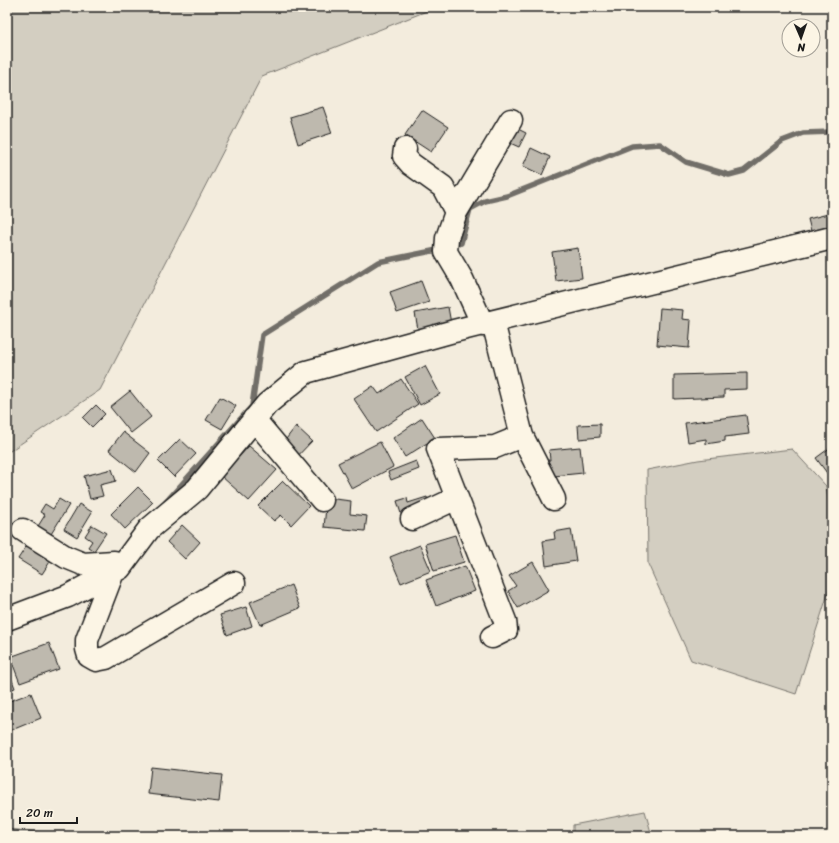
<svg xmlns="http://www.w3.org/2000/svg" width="839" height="843" viewBox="0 0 839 843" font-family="Sriracha,sans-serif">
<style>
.green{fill:#d3cec1;stroke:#78756e}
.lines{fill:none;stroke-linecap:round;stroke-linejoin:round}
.stream{stroke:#716e68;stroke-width:5.5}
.building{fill:#beb9ae;stroke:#1c1c1c}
.minor-casing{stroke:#1c1c1c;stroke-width:25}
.minor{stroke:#fcf5e5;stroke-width:22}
</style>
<rect width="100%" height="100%" fill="#f3ecdd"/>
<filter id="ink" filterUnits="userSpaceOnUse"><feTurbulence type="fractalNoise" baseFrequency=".025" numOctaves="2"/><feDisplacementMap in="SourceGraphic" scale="8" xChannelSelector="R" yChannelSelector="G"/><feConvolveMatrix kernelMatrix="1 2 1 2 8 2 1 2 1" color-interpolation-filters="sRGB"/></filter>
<g filter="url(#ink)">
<path class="green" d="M7 7H437L262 76 100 390 7 453Z
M792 449 826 486 832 525V581L796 694 691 660 648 564 647 470 698 460Z
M645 811 652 836H573V825Z
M7 829 77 836H7Z"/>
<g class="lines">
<path class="stream" d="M451 246 461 243 470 209 485 201 507 196 632 146 660 144 686 162 729 175 744 171 782 141 803 133 832 132
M163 505 252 406 262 335 378 262 442 249"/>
</g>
<path class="building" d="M323 107 332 133 298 144 290 117Z
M422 110 448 127 431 152 405 135Z
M516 128 526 133 519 147 510 143Z
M531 148 550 157 542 175 523 166Z
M832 213V230L812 235 808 219Z
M578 248 582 278 556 281 552 252Z
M421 281 429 302 397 313 390 292Z
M448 307 452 329 419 335 415 313Z
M660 308 683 310 682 319 691 320 689 348 657 345Z
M425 366 440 394 420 405 405 377Z
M747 373V389L724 390V397L674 399V375Z
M401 379 418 404 376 432 354 399 373 386 379 394Z
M130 391 151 417 131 433 110 407Z
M220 397 236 406 222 429 206 420Z
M96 405 105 414 92 427 83 418Z
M746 415 749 434 725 437V441L706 444V439L688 442 685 423Z
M422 418 435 438 405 457 393 438Z
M600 424V437L579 439 578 425Z
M296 426 312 441 292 462 280 447Z
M123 432 150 453 136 472 109 450Z
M180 439 196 454 174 477 158 461Z
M380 442 393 467 352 489 338 463Z
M249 446 277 470 249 501 221 476Z
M580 447 583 473 544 477 536 461 550 460 549 450Z
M831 447 832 448V480L816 458Z
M416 461 419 469 391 480 388 472Z
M112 469 116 481 100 485 103 496 90 499 84 476Z
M283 481 309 506 291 525 281 515 274 521 258 506Z
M138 487 153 502 125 529 111 514Z
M427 497 430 509 403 520 397 501 407 498 408 503Z
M327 498 351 501 350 514 367 516 365 531 324 527Z
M59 499 69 505 48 539 35 531 45 515 40 512 45 504 53 509Z
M79 504 92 512 77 537 64 529Z
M92 525 106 533 94 551 88 547 92 541 85 536Z
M182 525 200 542 185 559 167 542Z
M571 529 576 561 546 566 543 541 555 539 554 532Z
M455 535 464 562 434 571 425 544Z
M31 539 55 554 42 574 18 559Z
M420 545 431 571 401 583 390 557Z
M533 562 549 590 518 608 508 591 516 586 509 576Z
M465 566 475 591 436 606 426 580Z
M291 585 300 608 260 625 250 602Z
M246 607 252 626 227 635 220 615Z
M49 643 59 669 20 683 10 657Z
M7 667 15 688 7 691Z
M31 693 41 718 7 732V702Z
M151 767 222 775 219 802 148 794Z"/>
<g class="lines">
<g class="minor-casing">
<path id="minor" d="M405 149 404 156 411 164 443 187 456 212 447 238 446 252 462 279 483 325
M456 212 511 120
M493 322 522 436 554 499
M254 419 322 500
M412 519 457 498
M23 530 66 557 83 564 114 562 120 568
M113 572 87 640V649L89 656 96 660 106 658 234 583
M7 619 68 596 120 568 149 529 197 489 267 404 306 372 454 331 832 238
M492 637 506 630 505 621 438 449 495 447 522 436"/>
</g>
<use href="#minor" class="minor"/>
</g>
</g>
<rect width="839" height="843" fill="none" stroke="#fcf5e5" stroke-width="24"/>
<rect x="12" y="12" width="815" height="819" fill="none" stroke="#1c1c1c" stroke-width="1.5" filter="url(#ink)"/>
<g transform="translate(801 38) rotate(178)"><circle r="19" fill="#fcf5e5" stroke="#a29e95"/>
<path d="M0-3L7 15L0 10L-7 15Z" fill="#1c1c1c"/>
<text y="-6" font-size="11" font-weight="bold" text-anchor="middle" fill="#1c1c1c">N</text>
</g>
<path d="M20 817v6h57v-6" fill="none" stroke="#1c1c1c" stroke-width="2"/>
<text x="26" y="817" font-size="12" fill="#1c1c1c" stroke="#fcf5e5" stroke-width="3" paint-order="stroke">20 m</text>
</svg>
